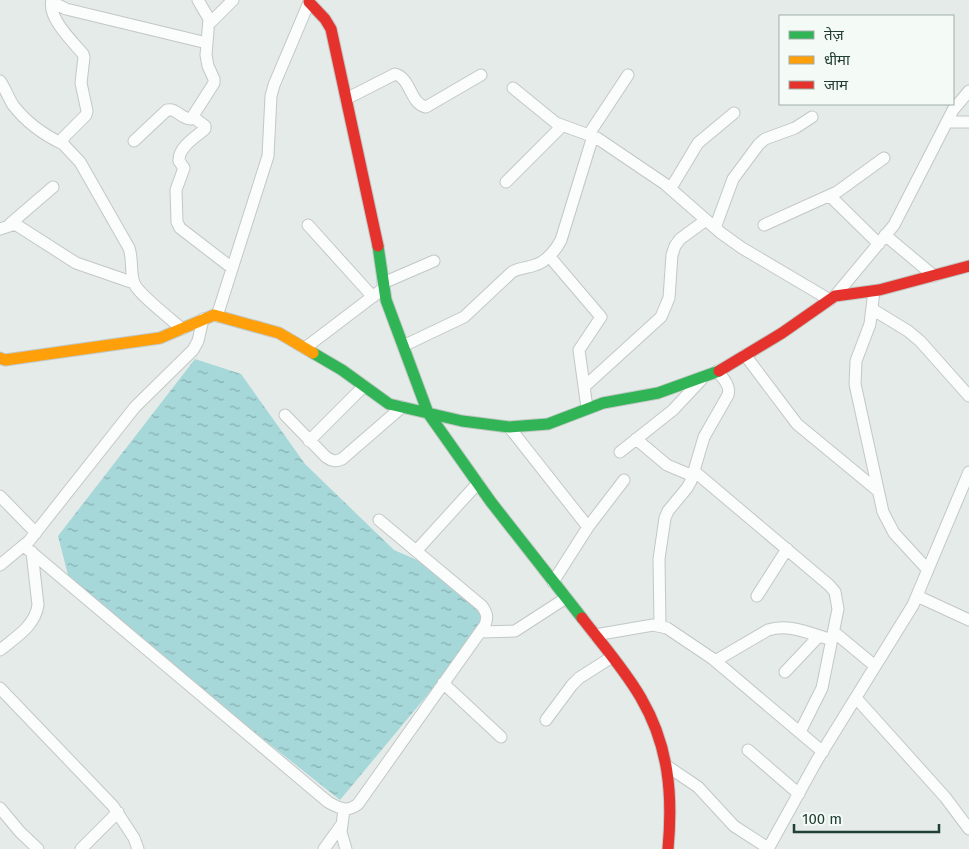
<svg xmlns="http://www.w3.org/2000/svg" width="969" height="849" viewBox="0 0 969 849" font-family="'Fira Sans','Noto Sans Devanagari',sans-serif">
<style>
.water{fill:url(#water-ripples)}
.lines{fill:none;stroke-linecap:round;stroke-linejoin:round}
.street-casing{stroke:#c2c8c5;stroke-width:13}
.fast-casing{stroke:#c1c8c5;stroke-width:13}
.slow-casing{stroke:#c1c8c5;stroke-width:13}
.jam-casing{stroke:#c1c8c5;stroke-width:13}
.street{stroke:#fbfcfc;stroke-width:11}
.fast{stroke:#30b455;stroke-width:11}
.slow{stroke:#ff9f0a;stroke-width:11}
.jam{stroke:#e5322d;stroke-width:11}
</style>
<defs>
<pattern id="water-ripples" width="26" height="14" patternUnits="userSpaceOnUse" patternTransform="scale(1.25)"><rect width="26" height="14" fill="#a6d7d9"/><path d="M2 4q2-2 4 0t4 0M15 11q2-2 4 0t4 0" fill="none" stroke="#87b0b1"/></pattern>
</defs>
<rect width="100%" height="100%" fill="#e5ebe8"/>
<path class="water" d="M195 359 241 374 305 464 394 550 417 560 484 615 473 640 340 800 131 634 68 575 58 536Z"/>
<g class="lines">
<g class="street-casing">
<path id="street" d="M52 0C47 17 72 41 83 54L84 57 81 83 87 111 86 115 63 138V144L80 162 129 248C133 259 130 272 134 283 138 294 171 319 182 329
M54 0 56 4 66 9 207 43
M209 24 233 0
M0 81C5 88 8 97 13 105 26 122 44 135 63 144
M513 88 556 123 597 138 665 184 721 233 742 248 830 300
M346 99 395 74C411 78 410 104 426 107L481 75
M193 117 205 126V129C195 137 178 148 179 161L184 168 176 190 177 222 180 228 232 268
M947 122H969
M589 134 628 75
M134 141 167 110C177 108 181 119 191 119L214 83V79L208 66 206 55 209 19 198 0
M506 182 562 126
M671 188 698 143 734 113
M830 196 879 244
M10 224 53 187
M308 225 373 297
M764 225 837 192 884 158
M715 228 733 179 759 144 765 139 795 128 812 117
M0 229 15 224 76 263 134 283
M885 235 934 276
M549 256 601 317 579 350 587 408
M383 283 434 261
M874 291 870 324 856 361 855 384 883 512 894 533 928 570
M835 296 894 225 953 110 969 91
M872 309 908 331 920 341 969 396
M217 316 268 156 271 96 274 85 310 0
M403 346 464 317 512 272C519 268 527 268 535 265 546 262 556 250 561 240L593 136
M305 348 384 288
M745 355 797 424 877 490
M584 387 661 317 669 298 672 255 675 246 680 239 706 220
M285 415 326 457C332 461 336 462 342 459L402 407
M509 427 588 527
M636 439 667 465 693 476
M309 441 364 386
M620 452 673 410 701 380
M694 471 829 585 835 592 838 609 822 688 800 732
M0 496 36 533
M24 546 328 802C339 808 347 813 358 804L485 625C488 617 487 613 482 606L379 520
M417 550 478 483
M0 565 29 541 135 407 193 350 198 341 203 319
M553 582 588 527 624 480
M757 596 787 549
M917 596 969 620
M660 626 659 559 665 518 668 511 687 488 691 481 704 437 728 395C731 386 723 378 717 371
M480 632 515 631 566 598
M834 632 875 666
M595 635 653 625 667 628 713 659 823 752
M0 650C16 637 35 626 38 605L32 552
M715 661 768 630C789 623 811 634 832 640
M785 672 819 636
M443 683 501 737
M0 688 113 806 134 838 138 849
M856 698 945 797 969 829
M546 720 572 685 579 678 612 657
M748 750 799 794
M667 766 698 787 734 826 768 848
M0 808 20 832 38 849
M344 810 341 832 346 849
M81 849 118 812
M324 849 342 824
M768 849 816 762 913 605 969 472"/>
</g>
<g class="fast-casing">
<path id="fast" d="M378 246 386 300 428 413 491 502 582 618
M313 353 342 370 389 404 462 421 509 427 548 424 603 403 658 393 719 371"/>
</g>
<g class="slow-casing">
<path id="slow" d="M0 358 5 360 160 338 214 315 279 333 313 353"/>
</g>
<g class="jam-casing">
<path id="jam" d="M309 2 325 19 331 29 378 246
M719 371 782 333 835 296 879 290 969 266
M582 618C602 644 625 670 641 698 669 746 673 795 668 849"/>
</g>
<use href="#street" class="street"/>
<use href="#fast" class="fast"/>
<use href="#slow" class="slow"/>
<use href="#jam" class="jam"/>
</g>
<rect x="779" y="15" width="175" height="90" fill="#f4faf6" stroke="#a0afa9"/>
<rect x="789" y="31" width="25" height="8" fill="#30b455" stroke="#a0afa9"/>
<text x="824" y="40" font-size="15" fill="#223f35">तेज़</text>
<rect x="789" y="56" width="25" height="8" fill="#ff9f0a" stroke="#a0afa9"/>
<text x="824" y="65" font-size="15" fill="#223f35">धीमा</text>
<rect x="789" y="81" width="25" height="8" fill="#e5322d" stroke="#a0afa9"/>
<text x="824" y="90" font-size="15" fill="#223f35">जाम</text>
<path d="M794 824v8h145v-8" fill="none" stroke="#223f35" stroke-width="2.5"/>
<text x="802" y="824" font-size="15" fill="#223f35" stroke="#f4faf6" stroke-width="4" paint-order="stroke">100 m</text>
</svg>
